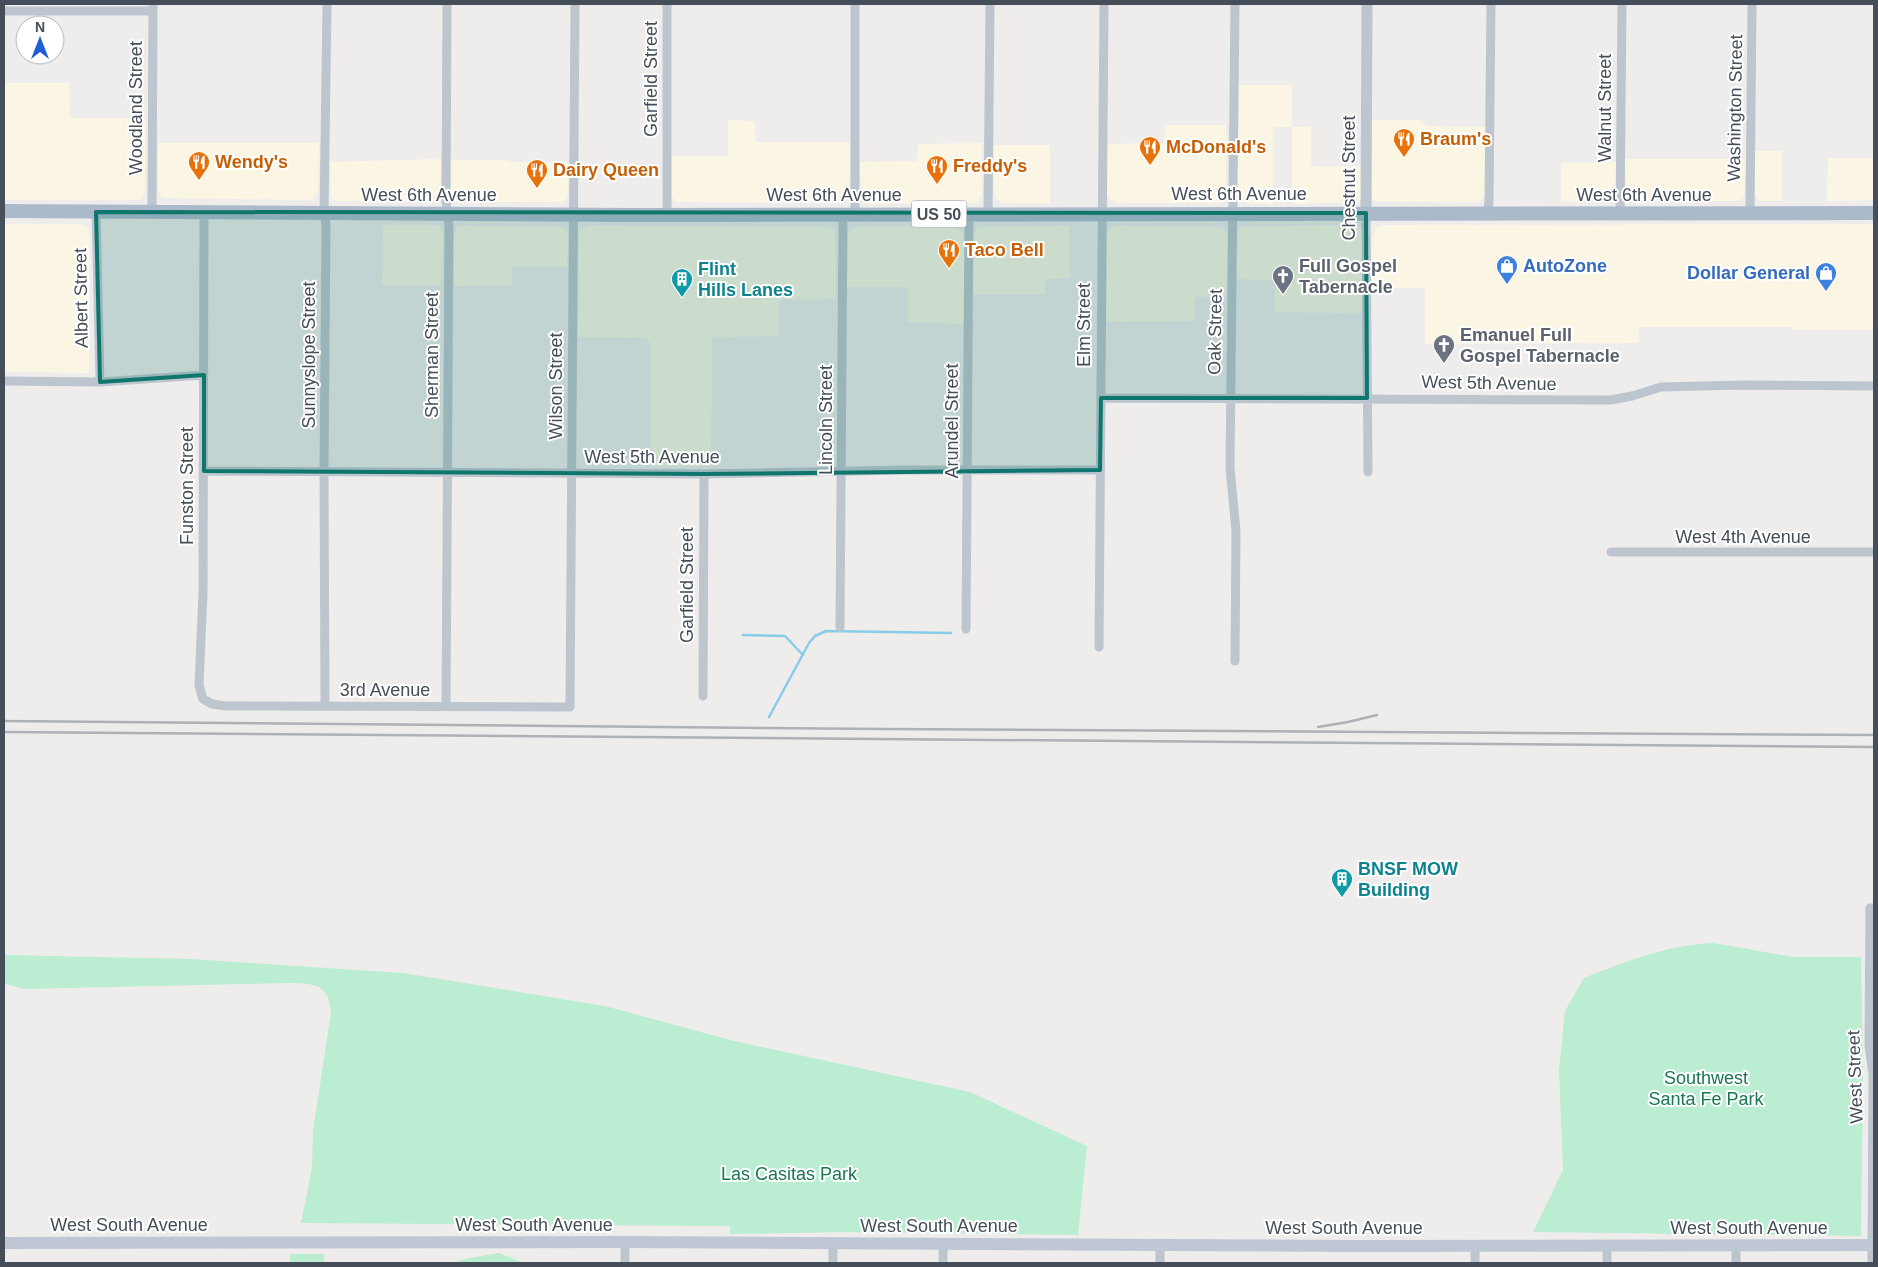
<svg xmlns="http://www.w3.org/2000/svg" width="1878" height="1267" viewBox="0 0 1878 1267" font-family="Helvetica,sans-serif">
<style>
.commercial{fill:#fbf6e4}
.green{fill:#baedd2}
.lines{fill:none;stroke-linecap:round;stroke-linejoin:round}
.stream{stroke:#88cce9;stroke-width:2.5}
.minor{stroke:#bdc5ce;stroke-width:9}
.tertiary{stroke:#bdc5ce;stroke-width:11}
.secondary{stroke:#bfc7d5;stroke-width:12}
.primary{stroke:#acb9cb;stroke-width:14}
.rail{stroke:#aeb1b6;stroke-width:2.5}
.marked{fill:#0f766e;fill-opacity:0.2;stroke:#0f766e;stroke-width:4;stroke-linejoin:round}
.labels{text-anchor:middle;stroke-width:4;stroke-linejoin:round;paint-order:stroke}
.shield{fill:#fff;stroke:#7d838b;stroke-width:1}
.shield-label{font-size:16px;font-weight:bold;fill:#454e59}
.street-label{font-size:18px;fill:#454e59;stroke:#fff}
.food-label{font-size:18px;font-weight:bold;fill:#c56008;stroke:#fff;text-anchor:start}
.worship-label{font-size:18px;font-weight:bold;fill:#5b616d;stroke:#fff;text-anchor:start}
.shop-label{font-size:18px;font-weight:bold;fill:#366cbe;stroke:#fff;text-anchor:start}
.culture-label{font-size:18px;font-weight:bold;fill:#0d838f;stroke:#fff;text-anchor:start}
.park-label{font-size:18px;fill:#187750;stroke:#fff}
</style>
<rect width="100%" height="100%" fill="#efecec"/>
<path class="commercial" d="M4 83H69L70 118H146L145 191 142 197 139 200H4Z
M1239 85H1292V127H1311V166L1361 167V198L1359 202 1292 204V127H1273V204L1248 203 1241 201 1237 194Z
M728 120 755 121 756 142H850L849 197 844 202 838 203 675 202 671 195 670 156H728Z
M1370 120H1420L1427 126 1485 127V195L1483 199 1477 202H1378L1373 200 1371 198Z
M1165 125H1226V196L1223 202 1218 203H1117L1108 198 1107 192V144L1164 143Z
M158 143H319L318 192 312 200 165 198 161 197 158 190Z
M982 143V195L977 203 868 204 861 197 860 162 917 161 918 144Z
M994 145H1050V203H1003L996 199 994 193Z
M1755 151H1782V201H1761L1756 197 1755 191Z
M1828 158H1874V200L1827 201Z
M441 159 440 195 436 200 432 202 336 201 331 198 330 162Z
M1625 159H1745L1744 198 1737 201H1633L1628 198 1626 193Z
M450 160H505L512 162 569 163 568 196 565 201 560 202H457L452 198 451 193Z
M1616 162V192L1610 201 1561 202V163Z
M4 224H80L88 227 90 237 89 373 4 372Z
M1871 224 1874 226V330H1793V327H1639L1638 343 1425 344V288H1372V238L1376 228 1381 225Z
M383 225H436L441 227 443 232 441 285H382Z
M1352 225 1359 227 1362 230V313L1275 312V280L1236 279 1237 235 1238 230 1242 227Z
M460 226 562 227 568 233 567 267H512V285L454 286V233L456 228Z
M589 226 825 227 831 228 835 231 836 299 779 300 778 336 712 337 711 466H651V345L646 338 578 337 579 235 581 230Z
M1069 226 1070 278 1045 279V294H973L974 235 976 229 981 227Z
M1116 226 1221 227 1226 231 1227 238 1226 297H1195V321L1106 322V236L1111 228Z
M952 227 962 232 965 242 964 324 908 322V287H847L848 234 852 229 856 227Z"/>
<path class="green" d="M1714 943 1793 957H1861L1863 1075 1861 1236 1533 1232 1563 1170 1559 1070 1565 1011 1584 978C1627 961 1667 945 1714 943Z
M4 955 191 959 403 973 605 1006 734 1041 970 1092 1087 1146 1078 1235 847 1232 730 1234V1226L301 1223 312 1168 313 1131 331 1012C328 982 314 984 288 983L22 989 4 983Z
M499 1253 523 1263H453L465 1259Z
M290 1254H324V1263H290Z"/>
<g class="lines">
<path class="stream" d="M743 635 785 636 803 655
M769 717 809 643 815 636 826 631 951 633"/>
<path class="minor" d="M1235 4 1230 468 1236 531 1235 661
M4 11H153
M96 212 100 382
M152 212 153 4
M204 213 203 593 199 685 203 699 212 704 226 706 570 707 575 4
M1366 213 1368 472
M1620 213 1622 4
M1750 213 1752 4
M855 214V4
M988 214 990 4
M1488 214 1489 200 1491 4
M667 215V4
M4 381 100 382 204 375
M1101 398 1610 400 1632 396 1661 387 1744 385 1874 386
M204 471 704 474 906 470H1100
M1611 552H1874
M840 627 843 214
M966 629 969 214
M1099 647 1104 4
M703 696 704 474
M325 706 324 471 326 224 324 214 327 4
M446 706 449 224 446 202 447 4
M1475 1245V1263
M1607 1245V1263
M625 1263V1242
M833 1263V1243
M943 1263V1244
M1160 1263V1245
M1736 1263V1245
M1872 1263 1873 1075 1869 1045 1870 908H1874"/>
<path class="tertiary" d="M1366 213 1367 4"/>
<path class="secondary" d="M4 1243 625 1242 1352 1246 1874 1245"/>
<path class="primary" d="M4 211 641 215 1874 213"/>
<path class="rail" d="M4 721 885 729 1874 735
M1318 727 1348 722 1377 715
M4 732 1874 747"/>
</g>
<path class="marked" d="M96 212 1366 213 1367 398H1101L1100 470 704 474 204 471V375L100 382Z"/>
<defs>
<g id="restaurant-pin" transform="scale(1.125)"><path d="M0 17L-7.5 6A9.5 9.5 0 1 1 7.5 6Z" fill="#e8710a" stroke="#fff"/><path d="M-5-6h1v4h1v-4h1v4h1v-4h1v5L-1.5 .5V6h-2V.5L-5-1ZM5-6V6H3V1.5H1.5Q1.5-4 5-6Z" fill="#fff"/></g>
<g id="shop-pin" transform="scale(1.125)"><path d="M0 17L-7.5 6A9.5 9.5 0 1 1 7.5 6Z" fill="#3f7fe0" stroke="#fff"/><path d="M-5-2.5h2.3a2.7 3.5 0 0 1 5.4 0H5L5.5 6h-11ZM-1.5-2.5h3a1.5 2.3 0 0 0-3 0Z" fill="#fff"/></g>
<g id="church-pin" transform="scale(1.125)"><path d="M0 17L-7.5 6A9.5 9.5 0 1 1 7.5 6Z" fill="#6b7280" stroke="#fff"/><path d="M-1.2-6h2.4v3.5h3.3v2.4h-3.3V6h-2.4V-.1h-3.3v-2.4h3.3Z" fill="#fff"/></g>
<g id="building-pin" transform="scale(1.125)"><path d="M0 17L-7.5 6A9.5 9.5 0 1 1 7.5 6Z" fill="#0f9aa8" stroke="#fff"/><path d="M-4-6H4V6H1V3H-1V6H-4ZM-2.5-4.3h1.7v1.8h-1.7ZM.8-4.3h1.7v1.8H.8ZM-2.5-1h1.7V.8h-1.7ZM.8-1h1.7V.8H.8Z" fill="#fff"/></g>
</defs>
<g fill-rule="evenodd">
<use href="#restaurant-pin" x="1404" y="139"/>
<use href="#restaurant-pin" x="1150" y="147"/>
<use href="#restaurant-pin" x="199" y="162"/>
<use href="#restaurant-pin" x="937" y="166"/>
<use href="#restaurant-pin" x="537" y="170"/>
<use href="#restaurant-pin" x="949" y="250"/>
<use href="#shop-pin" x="1507" y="266"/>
<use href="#shop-pin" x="1826" y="273"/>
<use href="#church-pin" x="1283" y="276"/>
<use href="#building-pin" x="682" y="279"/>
<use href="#church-pin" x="1444" y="345"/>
<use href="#building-pin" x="1342" y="879"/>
</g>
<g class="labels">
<rect class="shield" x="911.5" y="200.5" width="55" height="27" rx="4"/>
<g class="shield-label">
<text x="939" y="220">US 50</text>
</g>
<g class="street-label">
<text transform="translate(651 79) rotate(-90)" y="6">Garfield Street</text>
<text transform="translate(136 108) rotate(-90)" y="6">Woodland Street</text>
<text transform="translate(1605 108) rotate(-90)" y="6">Walnut Street</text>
<text transform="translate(1735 108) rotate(-89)" y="6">Washington Street</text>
<text transform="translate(1349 178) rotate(-90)" y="6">Chestnut Street</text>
<text x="1239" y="200">West 6th Avenue</text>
<text x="429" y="201">West 6th Avenue</text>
<text x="834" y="201">West 6th Avenue</text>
<text x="1644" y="201">West 6th Avenue</text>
<text transform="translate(81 298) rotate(-91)" y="6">Albert Street</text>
<text transform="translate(1084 325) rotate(-90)" y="6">Elm Street</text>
<text transform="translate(1215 332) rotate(-89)" y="6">Oak Street</text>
<text transform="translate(309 355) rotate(-90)" y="6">Sunnyslope Street</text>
<text transform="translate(432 355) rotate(-90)" y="6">Sherman Street</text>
<text transform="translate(1489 383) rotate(1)" y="6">West 5th Avenue</text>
<text transform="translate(556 386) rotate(-90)" y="6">Wilson Street</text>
<text transform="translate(826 420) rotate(-90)" y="6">Lincoln Street</text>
<text transform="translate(952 421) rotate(-90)" y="6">Arundel Street</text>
<text x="652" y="463">West 5th Avenue</text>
<text transform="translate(187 486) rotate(-90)" y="6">Funston Street</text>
<text x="1743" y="543">West 4th Avenue</text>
<text transform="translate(687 585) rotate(-90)" y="6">Garfield Street</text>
<text x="385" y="696">3rd Avenue</text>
<text transform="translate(1855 1077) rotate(-92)" y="6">West Street</text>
<text x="129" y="1231">West South Avenue</text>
<text x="534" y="1231">West South Avenue</text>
<text x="939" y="1232">West South Avenue</text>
<text x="1344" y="1234">West South Avenue</text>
<text x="1749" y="1234">West South Avenue</text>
</g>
<g class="food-label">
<text x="1420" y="145">Braum's</text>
<text x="1166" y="153">McDonald's</text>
<text x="215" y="168">Wendy's</text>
<text x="953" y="172">Freddy's</text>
<text x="553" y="176">Dairy Queen</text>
<text x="965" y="256">Taco Bell</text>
</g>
<g class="worship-label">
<text x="1299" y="272">Full Gospel<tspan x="1299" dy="21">Tabernacle</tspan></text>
<text x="1460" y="341">Emanuel Full<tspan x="1460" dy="21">Gospel Tabernacle</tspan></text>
</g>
<g class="shop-label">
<text x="1523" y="272">AutoZone</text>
<text x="1810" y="279" text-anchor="end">Dollar General</text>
</g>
<g class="culture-label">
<text x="698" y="275">Flint<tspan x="698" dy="21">Hills Lanes</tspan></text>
<text x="1358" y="875">BNSF MOW<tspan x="1358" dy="21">Building</tspan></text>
</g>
<g class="park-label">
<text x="1706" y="1084">Southwest<tspan x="1706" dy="21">Santa Fe Park</tspan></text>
<text x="789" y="1180">Las Casitas Park</text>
</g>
</g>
<rect width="1878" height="1267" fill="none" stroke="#454e59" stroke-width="10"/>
<g transform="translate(40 40)"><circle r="24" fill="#ffffff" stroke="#b5b8bd"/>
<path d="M0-4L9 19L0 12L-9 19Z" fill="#1d5ed7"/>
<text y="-8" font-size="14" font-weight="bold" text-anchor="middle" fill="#454e59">N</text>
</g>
</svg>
